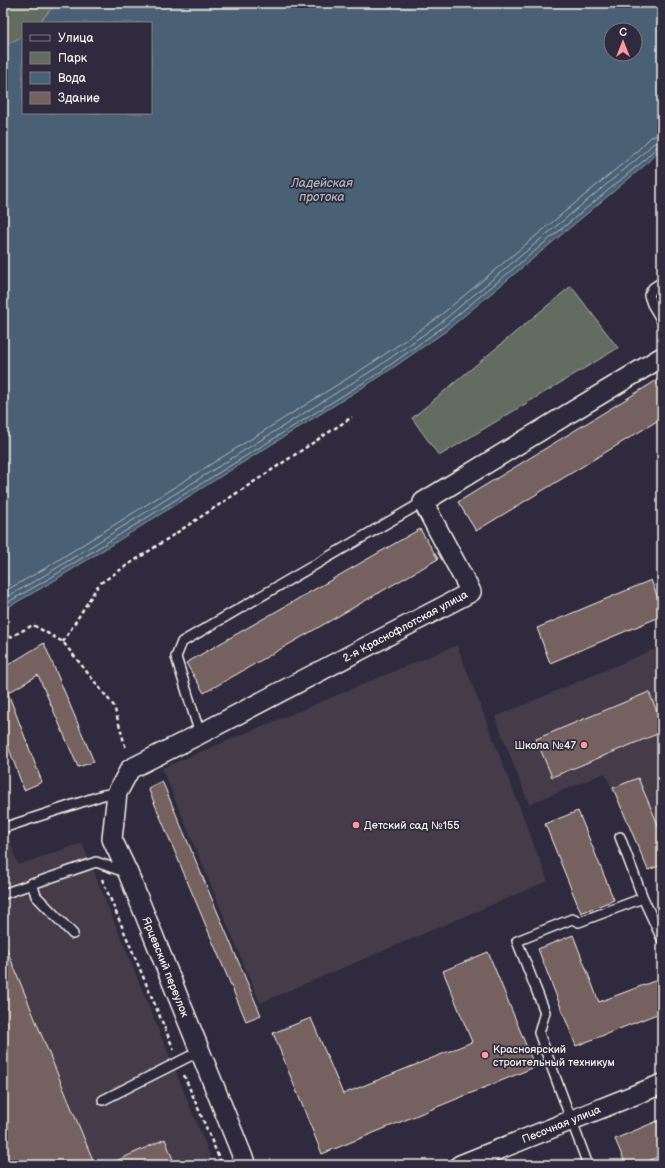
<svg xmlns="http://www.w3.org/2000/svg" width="665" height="1168" viewBox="0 0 665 1168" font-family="'Balsamiq Sans',sans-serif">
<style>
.built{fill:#443b48}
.green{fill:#646c60;stroke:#acaea4}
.water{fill:#496174;stroke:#8d9ba2;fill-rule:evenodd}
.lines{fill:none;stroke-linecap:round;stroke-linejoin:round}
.shore{stroke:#b0b7ba;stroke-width:1}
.building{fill:#746261;stroke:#f4f1e8}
.service-casing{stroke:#f4f1e8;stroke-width:12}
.minor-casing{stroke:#f4f1e8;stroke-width:22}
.path{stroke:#f4f1e8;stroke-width:2.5;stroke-dasharray:4 3;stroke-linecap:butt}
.service{stroke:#2f2a3d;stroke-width:9}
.minor{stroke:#2f2a3d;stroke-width:19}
.poi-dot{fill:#ff9aa2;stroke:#2f2a3d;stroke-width:1.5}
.labels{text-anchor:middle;stroke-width:3.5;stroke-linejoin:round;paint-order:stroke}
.street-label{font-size:11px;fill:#f4f1e8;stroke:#2f2a3d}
.poi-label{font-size:11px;fill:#f4f1e8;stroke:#2f2a3d;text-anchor:start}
.water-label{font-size:12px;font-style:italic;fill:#b0b7ba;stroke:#2f2a3d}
</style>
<rect width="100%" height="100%" fill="#2f2a3d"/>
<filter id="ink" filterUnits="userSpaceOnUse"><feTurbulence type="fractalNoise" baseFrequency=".025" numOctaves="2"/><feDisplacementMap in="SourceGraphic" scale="8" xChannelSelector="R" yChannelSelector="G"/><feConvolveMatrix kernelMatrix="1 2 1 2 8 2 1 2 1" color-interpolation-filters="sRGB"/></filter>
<g filter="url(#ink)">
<path class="built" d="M457 645 548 881 260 1003 162 768Z
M662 646V866L648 871 605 773 529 804 495 717Z
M3 819 18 865 82 843 214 1165H3Z"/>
<path class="green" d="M3 3H56L39 23H23V36L3 47Z
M571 286 618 348 439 456 412 418Z"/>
<path class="water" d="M56 3H662V147L644 166 446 331 381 376 52 582 3 610V47L23 36V113H151V23H39ZM611 30H635V54H611Z"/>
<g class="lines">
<path class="shore" d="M3 592 44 569 372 363 436 319 633 155 651 137 662 134
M3 599 47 574 376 368 440 323 637 159 655 142 662 140
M3 605 50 578 379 373 443 327 641 163 658 146 662 145"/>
</g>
<path class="building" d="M662 377V418L476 531 458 502Z
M420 529 438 559 204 693 186 663Z
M651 580 662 608V616L550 663 537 628Z
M44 643 94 762 78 767 38 675 8 693 42 782 24 790 3 732V668Z
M649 692 662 724V732L552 777 536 739Z
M638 778 662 834V865L648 870 613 788Z
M162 781 261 1015 246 1021 148 788Z
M578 811 614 900 581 913 545 824Z
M573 935 599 1002 657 980 662 994V1012L576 1046 538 949Z
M3 940 46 1046 95 1165H3Z
M488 952 535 1067 322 1154 273 1033 311 1018 343 1094 472 1042 443 971Z
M662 1119V1155L639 1165H626L615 1139Z
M165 1139 173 1160 161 1165H107Z"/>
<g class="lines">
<g class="service-casing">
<path id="service" d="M662 282 653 288 649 295 652 304 662 321
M200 734 176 657 182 642 423 502
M3 828 103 795 117 793
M620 837 643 898 662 939
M32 883 36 896 73 934
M3 894 96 862 125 872
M103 1100 200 1051
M588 1165 539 1033 545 1012 517 941 572 919 579 922 643 898"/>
</g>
<g class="minor-casing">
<path id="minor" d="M246 1165 128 873 112 839 117 793 130 769 200 734 471 592 423 502 662 357
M460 1165 662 1084"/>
</g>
<path class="path" d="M3 641 33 625 63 642 114 706 126 749
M63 642 99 584 352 417
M102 879 174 1050
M184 1075 222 1165"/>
<use href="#service" class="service"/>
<use href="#minor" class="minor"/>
</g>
</g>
<g class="poi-dot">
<circle cx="584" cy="745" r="4"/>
<circle cx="356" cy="825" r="4"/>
<circle cx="485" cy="1055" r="4"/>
</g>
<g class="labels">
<g class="street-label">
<text transform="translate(405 626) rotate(-28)" y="4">2-я Краснофлотская улица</text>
<text transform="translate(166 967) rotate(68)" y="4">Ярцевский переулок</text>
<text transform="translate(561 1124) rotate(-22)" y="4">Песочная улица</text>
</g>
<g class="poi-label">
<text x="576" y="749" text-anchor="end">Школа №47</text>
<text x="364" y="829">Детский сад №155</text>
<text x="493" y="1053">Красноярский<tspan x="493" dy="13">строительный техникум</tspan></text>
</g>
<g class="water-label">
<text x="322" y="187">Ладейская<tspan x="322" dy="14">протока</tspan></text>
</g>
</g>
<rect width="665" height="1168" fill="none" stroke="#2f2a3d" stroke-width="16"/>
<rect x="8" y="8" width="649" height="1152" fill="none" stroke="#f4f1e8" stroke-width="1.5" filter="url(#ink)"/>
<rect x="22" y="22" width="130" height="92" fill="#2f2a3d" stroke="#7e7a81"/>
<rect x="30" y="35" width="20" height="6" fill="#2f2a3d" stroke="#7e7a81"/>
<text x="58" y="42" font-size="12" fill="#f4f1e8">Улица</text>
<rect x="30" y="52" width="20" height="12" fill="#646c60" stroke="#7e7a81"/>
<text x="58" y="62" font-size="12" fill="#f4f1e8">Парк</text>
<rect x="30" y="72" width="20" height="12" fill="#496174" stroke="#7e7a81"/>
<text x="58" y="82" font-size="12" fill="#f4f1e8">Вода</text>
<rect x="30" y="92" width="20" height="12" fill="#746261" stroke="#7e7a81"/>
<text x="58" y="102" font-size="12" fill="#f4f1e8">Здание</text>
<g transform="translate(623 42)"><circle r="19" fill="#2f2a3d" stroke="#7e7a81"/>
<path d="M0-3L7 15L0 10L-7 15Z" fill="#ff9aa2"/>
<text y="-6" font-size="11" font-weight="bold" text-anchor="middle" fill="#f4f1e8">С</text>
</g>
</svg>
